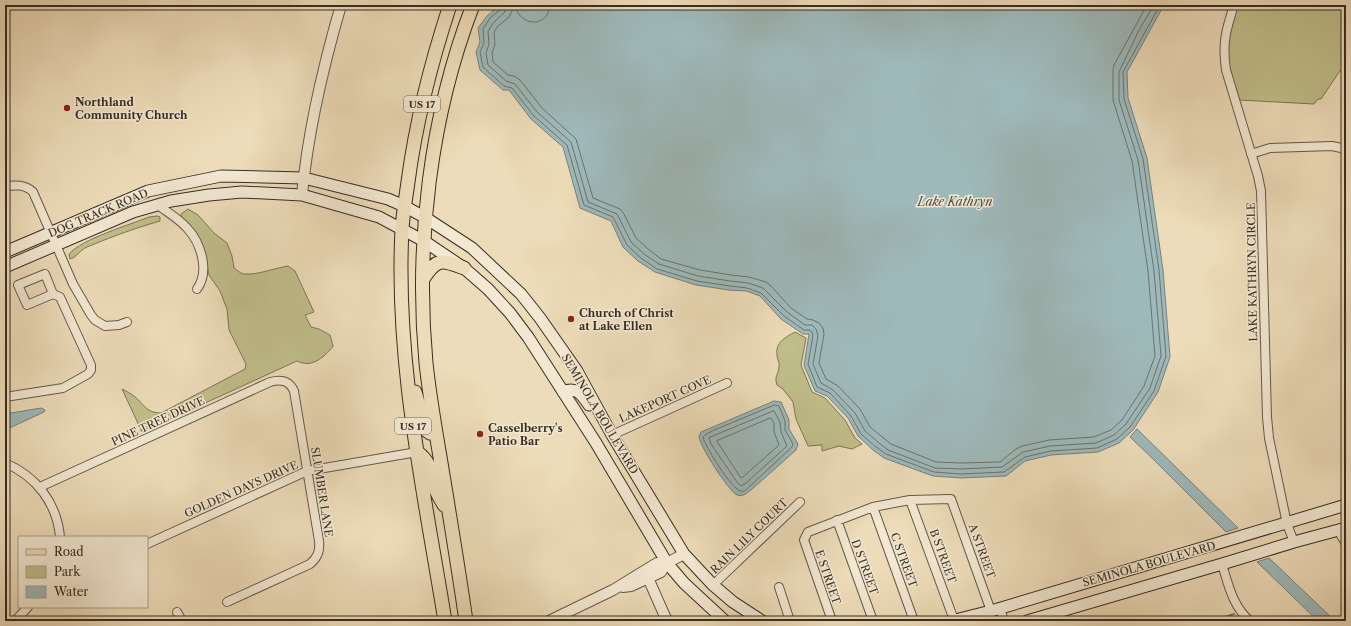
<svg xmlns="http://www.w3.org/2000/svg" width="1351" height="626" viewBox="0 0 1351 626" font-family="'Libre Caslon Text',serif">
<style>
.green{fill:#c0be8a;stroke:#7c7656}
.water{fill:#9eb9ba;stroke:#75817d}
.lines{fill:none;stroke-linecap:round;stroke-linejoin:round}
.shore{stroke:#6a736e;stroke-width:1}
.stream{stroke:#75817d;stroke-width:2}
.minor-casing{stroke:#645948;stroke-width:10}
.tertiary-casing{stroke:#645948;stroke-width:12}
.secondary-casing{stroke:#372d22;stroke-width:13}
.primary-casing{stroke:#372d22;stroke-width:15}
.minor{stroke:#f3e8d2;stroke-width:8}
.tertiary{stroke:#f3e8d2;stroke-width:10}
.secondary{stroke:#f3e8d2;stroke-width:11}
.primary{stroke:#eddcb9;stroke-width:13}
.poi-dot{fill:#8f2418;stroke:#f3e8d2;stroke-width:1.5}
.labels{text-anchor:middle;stroke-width:3;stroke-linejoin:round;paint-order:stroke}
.shield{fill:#f3e8d2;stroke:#6f6557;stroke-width:1}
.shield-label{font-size:10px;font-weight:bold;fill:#372d22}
.poi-label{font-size:11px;font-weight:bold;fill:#372d22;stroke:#f3e8d2;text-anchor:start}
.street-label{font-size:11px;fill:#372d22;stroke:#f3e8d2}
.water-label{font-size:12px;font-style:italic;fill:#515048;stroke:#f3e8d2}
</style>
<rect width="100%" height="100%" fill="#eddcb9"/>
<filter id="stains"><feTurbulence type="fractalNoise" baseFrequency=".005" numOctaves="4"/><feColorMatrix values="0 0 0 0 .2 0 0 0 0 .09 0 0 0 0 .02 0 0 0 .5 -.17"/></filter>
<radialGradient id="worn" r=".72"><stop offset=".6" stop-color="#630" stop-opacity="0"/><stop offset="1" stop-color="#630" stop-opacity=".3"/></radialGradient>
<path class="green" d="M1237 5H1346V62L1321 99H1318L1314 104 1239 100 1229 69 1227 44Z
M188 209 198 215 214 233 227 243 232 256 234 268C237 270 241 274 245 274 258 275 275 268 288 266L295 271 314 312 305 315 311 327 319 329 330 335 333 346C331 350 327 352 324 356 315 363 308 366 297 361L142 432 122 389C126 391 130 393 134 396 144 404 146 413 161 413L245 369 246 364 229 330 227 309 220 291 209 275 204 253 198 238 192 228 181 218V214Z
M157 216 160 217V221C135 228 111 237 87 247 80 250 77 257 70 259L69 254C82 239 129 225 149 217Z
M795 332 806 338 801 365 812 392 825 398 845 420 855 438 862 444 852 449 839 446 822 451V445L808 446 796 419 793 402 783 389 777 385C774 376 778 376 779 367 780 362 777 360 777 355 775 342 786 337 795 332Z"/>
<path class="water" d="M500 5H524L533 7 539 5H1164L1127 72 1128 98 1147 158 1163 270 1170 357 1158 392 1133 430 1119 443 1098 452 1051 455 1025 461 1006 476 961 478 933 476 884 458 873 450 858 436 848 418 827 396 815 391 804 365 809 334H803L781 319 760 296 746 291 729 290 696 285 655 272 638 261 623 247 611 221 580 208 563 147 531 119 509 90H503L480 70 476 52 480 42 478 28 487 16Z
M774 401 781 402 789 420V429L798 444 796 450 751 490C747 493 743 497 737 495 728 490 701 448 699 437L701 432Z
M41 408 45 410 44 412 5 430V414Z
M1137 429 1238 528 1226 532 1153 459 1130 437Z
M1269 558 1335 621H1318L1257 562Z"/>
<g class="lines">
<path class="shore" d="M502 5 501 9 490 18 483 29 484 43 480 52 483 67 504 86 512 88 534 116 567 145 584 205 613 217 627 245 641 258 657 269 697 281 730 286 747 288 761 293 784 316 804 330H809L812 332 813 336 808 364 817 387 830 393 851 416 861 434 876 447 886 454 934 472 961 474 1004 472 1025 457 1051 451 1097 448 1117 439 1130 427 1154 391 1166 356 1159 270 1143 159 1124 99 1123 72 1160 5
M507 5 505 12 494 22 488 31 489 44 486 53 488 65 506 81 515 84 537 112 571 142 588 202 617 214 631 242 644 254 659 264 698 276 730 281 748 283 763 288 787 312 805 325H812L816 329 818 336 813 364 821 383 833 390 855 413 865 431 879 443 888 450 935 468 961 469 1002 467 1023 452 1050 446 1096 443 1114 435 1126 424 1150 388 1161 356 1154 271 1138 160 1119 100V72L1139 30 1154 5
M550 5C549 26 524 28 516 9H513L509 17 498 26 494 32 495 44 492 53 493 62 508 75 514 76 520 80 542 108 576 139 593 198 620 209 624 214 636 238 648 249 661 259 700 270 731 275 749 277 766 282 771 286 791 308 807 319 813 320 819 323 823 328 824 334 819 363 826 379 838 386 860 409 870 427 891 444 936 462 961 463 1000 462 1016 449 1022 446 1049 440 1094 437 1111 430 1122 420 1144 386 1155 356 1148 271 1132 161 1113 100V71L1114 65 1147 5
M775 405 779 406 785 421V430L793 444 792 447 749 487C747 489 744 492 741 491 733 491 704 445 703 437L705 435 712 431Z
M774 411 780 422 781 432 787 446 746 483 741 486 737 482 711 444 709 438Z
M771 418 774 423V432L779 445 743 477 741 478 718 443 717 441Z"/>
<path class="stream" d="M1213 621 1234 614"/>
<g class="minor-casing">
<path id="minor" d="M1234 5C1226 30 1222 43 1226 70L1258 176 1261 191 1267 417 1269 438 1287 524 1294 542
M1251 154 1270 148 1332 146 1346 149
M5 186C15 185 25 184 33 192L73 284 91 315 95 320 105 326 119 325 127 322
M158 205C167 212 178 218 187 228 201 243 210 271 197 289
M5 397 63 388 88 374 91 370V365L60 297 53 294 45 274 18 285 27 305 53 294
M612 435 727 383
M5 463C36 476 57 503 60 537
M40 487 270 382C281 379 289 380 294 391L319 541C320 551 318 557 310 564L227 602
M910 500 954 620
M873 507 914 621
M837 520 873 621
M1338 530 1346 544
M147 544 307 471 417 452
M1222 564C1228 584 1233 607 1250 621
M713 585 800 502
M779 587 790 621
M1000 608 1004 621
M177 612 182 621
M15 621 28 607
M832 621 804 540 808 532 873 507 910 500 951 499 991 611"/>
</g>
<g class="tertiary-casing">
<path id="tertiary" d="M302 195C308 130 323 67 341 5
M648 578 667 621
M623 587 631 586 661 572 667 563 684 554
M549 621 613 590 657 563H667"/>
</g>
<g class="secondary-casing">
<path id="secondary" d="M5 252 148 191 221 176 304 178 388 199 404 206 426 218 472 248 521 294 540 318 577 371 612 435 684 554 713 585 733 602 762 621
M5 267 133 212 171 201 209 195 242 192 302 195 379 217 424 241 464 268 488 289 510 313 528 337 596 443 667 563 684 583 725 621
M563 392C577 386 582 395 589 405
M951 621 991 611 1346 505
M1027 621 1222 564 1294 542 1346 528"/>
</g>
<g class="primary-casing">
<path id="primary" d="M423 279C437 257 442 260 464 268
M415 392 426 430 430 433 436 434
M417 452C432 463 431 474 436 490 438 495 441 500 444 505
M445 621C424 491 395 361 402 229 403 213 406 197 408 182 416 121 431 63 450 5
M466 621C459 572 451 524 443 475 437 438 430 401 426 363 415 245 430 116 473 5"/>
</g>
<use href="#minor" class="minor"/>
<use href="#tertiary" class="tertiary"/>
<use href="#secondary" class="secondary"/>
<use href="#primary" class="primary"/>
</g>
<g class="poi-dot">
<circle cx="67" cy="108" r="4"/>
<circle cx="571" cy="319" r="4"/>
<circle cx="480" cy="434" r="4"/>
</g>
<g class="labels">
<g class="shield">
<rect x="404" y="96" width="36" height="16" rx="3"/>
<rect x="395" y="418" width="36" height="16" rx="3"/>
</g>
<g class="shield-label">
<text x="422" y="108">US 17</text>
<text x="413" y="430">US 17</text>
</g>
<g class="poi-label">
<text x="75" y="106">Northland<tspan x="75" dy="13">Community Church</tspan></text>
<text x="579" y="317">Church of Christ<tspan x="579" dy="13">at Lake Ellen</tspan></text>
<text x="488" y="432">Casselberry's<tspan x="488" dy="13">Patio Bar</tspan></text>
</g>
<g class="street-label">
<text transform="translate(98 213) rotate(-23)" y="4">DOG TRACK ROAD</text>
<text transform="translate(1252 272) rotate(-91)" y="4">LAKE KATHRYN CIRCLE</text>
<text transform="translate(665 399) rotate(-24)" y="4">LAKEPORT COVE</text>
<text transform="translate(600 414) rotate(59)" y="4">SEMINOLA BOULEVARD</text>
<text transform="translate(158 421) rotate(-25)" y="4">PINE TREE DRIVE</text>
<text transform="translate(241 489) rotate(-24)" y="4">GOLDEN DAYS DRIVE</text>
<text transform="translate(322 492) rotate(81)" y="4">SLUMBER LANE</text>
<text transform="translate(749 536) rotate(-44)" y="4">RAIN LILY COURT</text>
<text transform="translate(982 551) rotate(70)" y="4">A STREET</text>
<text transform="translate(943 556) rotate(70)" y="4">B STREET</text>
<text transform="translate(904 560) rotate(70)" y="4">C STREET</text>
<text transform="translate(1149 564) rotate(-16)" y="4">SEMINOLA BOULEVARD</text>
<text transform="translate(865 567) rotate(70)" y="4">D STREET</text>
<text transform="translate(828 577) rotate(71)" y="4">E STREET</text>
</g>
<g class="water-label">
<text x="955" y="206">Lake Kathryn</text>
</g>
</g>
<rect width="1351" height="626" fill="none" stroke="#eddcb9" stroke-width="20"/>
<rect x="6" y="6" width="1339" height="614" fill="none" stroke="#372d22" stroke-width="2"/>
<rect x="10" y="10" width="1331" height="606" fill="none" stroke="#372d22"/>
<rect x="18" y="536" width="130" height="72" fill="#f3e8d2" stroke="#a89d8c"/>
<rect x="26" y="549" width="20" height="6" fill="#eddcb9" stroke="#a89d8c"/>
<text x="54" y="556" font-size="12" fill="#372d22">Road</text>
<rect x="26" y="566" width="20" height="12" fill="#c0be8a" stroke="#a89d8c"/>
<text x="54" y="576" font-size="12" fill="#372d22">Park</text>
<rect x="26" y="586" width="20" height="12" fill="#9eb9ba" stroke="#a89d8c"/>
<text x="54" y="596" font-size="12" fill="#372d22">Water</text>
<rect width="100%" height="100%" filter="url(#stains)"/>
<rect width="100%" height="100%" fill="url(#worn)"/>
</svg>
